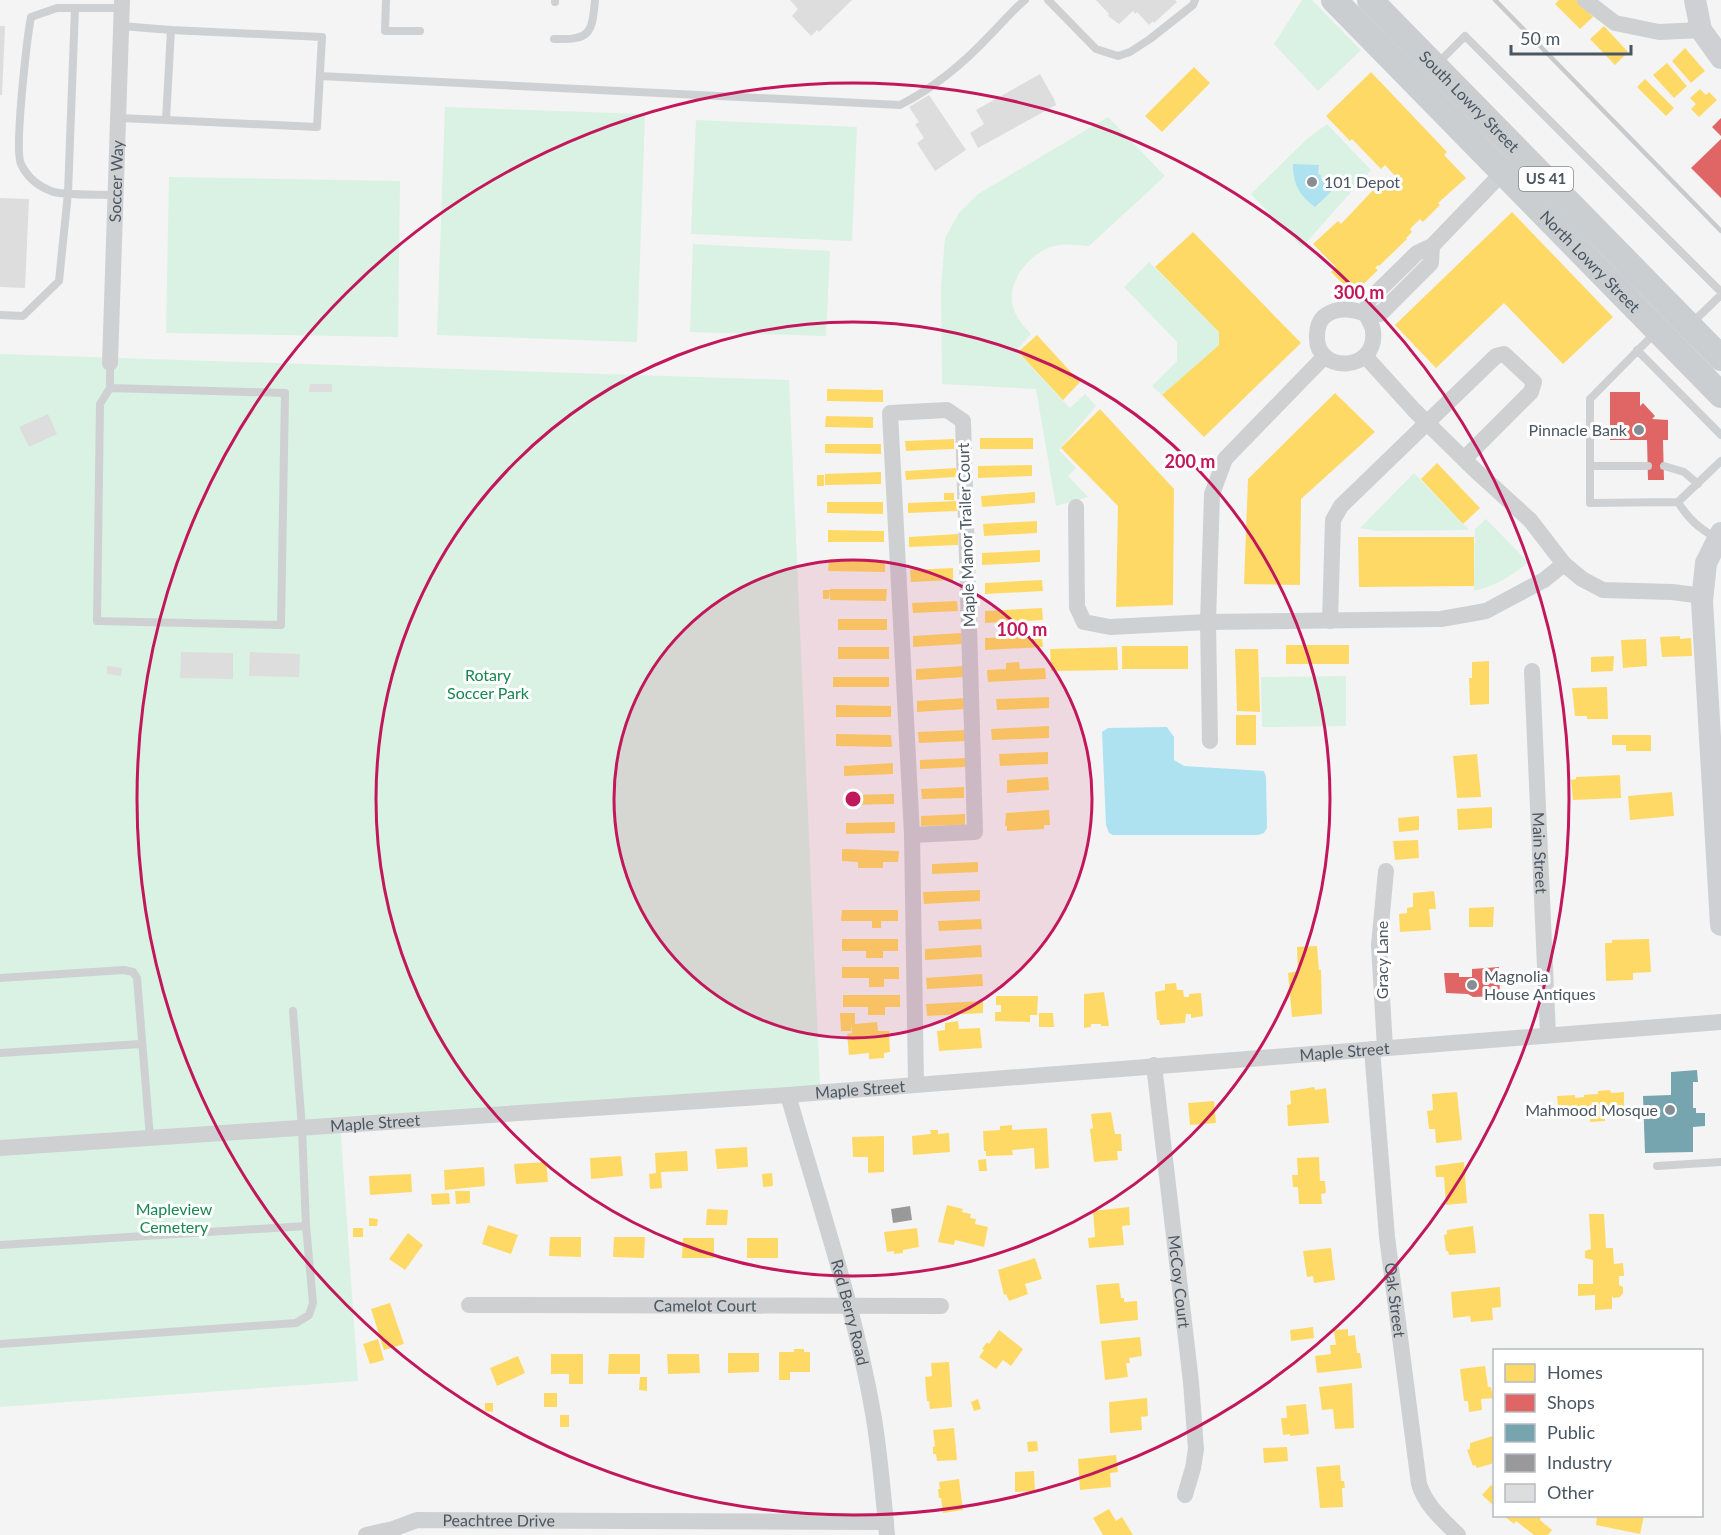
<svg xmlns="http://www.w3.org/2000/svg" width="1721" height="1535" viewBox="0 0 1721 1535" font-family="Lato,sans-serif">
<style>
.green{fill:#d9f2e3}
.water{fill:#aee2f0}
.homes{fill:#ffd966}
.shops{fill:#e06666}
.public{fill:#76a5af}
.industry{fill:#999}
.building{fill:#ddddde}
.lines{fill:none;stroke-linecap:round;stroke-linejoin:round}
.lane{stroke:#ced0d2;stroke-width:8}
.street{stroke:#ced0d2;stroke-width:16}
.secondary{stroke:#ced0d4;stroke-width:22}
.primary{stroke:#caced1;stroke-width:26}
.rail{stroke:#c9cacc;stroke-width:4.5}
.ring{fill:none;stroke:#c2185b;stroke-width:3}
.poi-dot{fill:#868d94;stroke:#fff;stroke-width:2}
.labels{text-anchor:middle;stroke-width:6;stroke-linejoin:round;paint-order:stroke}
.shield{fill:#fff;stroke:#808990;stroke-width:1.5}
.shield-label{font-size:15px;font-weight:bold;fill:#4a5661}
.street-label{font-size:16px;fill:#4a5661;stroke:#fff}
.poi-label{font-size:16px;fill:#4a5661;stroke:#fff;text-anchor:start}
.park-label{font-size:16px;fill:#17864f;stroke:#fff}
.centre{fill:#c2185b;stroke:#fff;stroke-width:3}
.ring-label{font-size:18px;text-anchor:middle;font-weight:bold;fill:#c2185b;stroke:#fff;stroke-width:6;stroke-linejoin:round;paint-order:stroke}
</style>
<rect width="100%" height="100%" fill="#f4f4f4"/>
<path class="green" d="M1302 0H1312L1361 50 1318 91 1274 44Z
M445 107 645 114 637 342 437 335Z
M1108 117 1165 176 1089 246C1076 245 1063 243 1051 247 1030 254 1009 279 1012 302 1014 315 1022 325 1031 334L1016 351 1070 408 1085 394 1096 406 1059 450 1076 468 1068 476 1088 497 1056 506 1036 389 942 384 941 287 945 238 959 213 978 194Z
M696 120 857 127 852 241 691 234Z
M1327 124 1371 170 1302 247 1251 194 1308 138Z
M169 177 400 181 398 337 166 333Z
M693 244 830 251 826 336 690 332Z
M1149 262 1219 332V345L1162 395 1152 386 1177 361V342L1124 287Z
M0 354 789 380 820 1086 340 1122 358 1381 0 1407Z
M1414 473 1463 524 1469 529 1467 530 1377 531 1360 528Z
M1486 519 1528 562C1513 576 1495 586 1474 591L1475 529Z
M1346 676V726L1262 727 1261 677Z"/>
<path class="water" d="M1293 164 1319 165 1318 174 1321 175V179L1332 191 1315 207C1299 195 1293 184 1293 164Z
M1167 727 1174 737V760L1184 766 1264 771 1266 777 1267 828 1264 833 1258 835H1113L1109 833 1106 825 1102 732 1108 728Z"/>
<path class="homes" d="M1559 0H1577L1593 17 1580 29 1555 4Z
M1604 26 1628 52 1615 65 1590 39Z
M1685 48 1705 71 1691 83 1672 61Z
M1667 63 1687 86 1674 98 1653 75Z
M1194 67 1210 83 1162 132 1145 116Z
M1371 72 1447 152 1444 155 1466 178 1438 203 1440 205 1423 222 1420 219 1410 229 1412 232 1406 238 1407 239 1379 266 1378 265 1375 268 1378 270 1353 294 1331 272 1336 267 1313 244 1338 221 1341 224 1375 188 1382 183 1384 186 1395 176 1385 165 1381 169 1352 139 1350 141 1326 116Z
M1645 79 1674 108 1666 116 1637 87Z
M1700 89 1706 95 1709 92 1717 100 1699 117 1691 109 1696 104 1690 98Z
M1512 212 1613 317 1563 364 1504 303 1436 368 1395 325Z
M1193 232 1301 343 1204 437 1162 395 1219 345V332L1155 267Z
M1037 335 1080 382 1063 400 1018 352Z
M827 389 883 390V402L827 401Z
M1335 393 1375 432 1301 499 1300 585 1244 584 1248 479Z
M1100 409 1174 489 1173 605 1116 607 1118 506 1061 448Z
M826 416 873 417V428L825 427Z
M980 438H1033V449H980Z
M954 439V449L906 451 905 441Z
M825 444H881V454L825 453Z
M1437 463 1480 508 1463 524 1421 479Z
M1032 465V476L978 478V466Z
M956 468V477L906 480 905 471Z
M881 472V484L825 485V474Z
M817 475H824V486H817Z
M1035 492V503L982 507 981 496Z
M944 493H954V500H944Z
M957 501V511L908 513V503Z
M827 502H883V514L827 513Z
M1037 521V533L984 536 983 524Z
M828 530 884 531V542H828Z
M958 534V545L909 547V537Z
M1358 537H1474V586L1359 587Z
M1040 550V562L982 565V553Z
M829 559 885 560V572L828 571Z
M953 568V580L911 582 910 570Z
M1042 580 1043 591 985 594V583Z
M830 589H887L886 601 830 600Z
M823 590H830L829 599H823Z
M957 601 958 611 913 613 912 603Z
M1042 608 1043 620 985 623V611Z
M838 619H887V630H838Z
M961 633 962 644 913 647V636Z
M1042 636 1043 647 985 650V638Z
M1680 636V639L1691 638 1692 656 1662 657 1660 637Z
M1646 639 1647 666 1623 668 1621 640Z
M1286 645H1349V664H1286Z
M1122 646H1188V669H1122Z
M838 647H889V659H838Z
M1117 647 1118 670 1051 671 1050 649Z
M1235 649H1258L1260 712 1237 711Z
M1614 656 1613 671 1591 672V657Z
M1489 661V704L1470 705 1469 678H1472V662Z
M1019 662 1020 669 1045 668 1046 679 988 682 987 670 1006 669V663Z
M964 666 965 677 916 680V669Z
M833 677H889V687H833Z
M1607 687 1608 719H1587V716H1575L1572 688Z
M1049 697V708L997 710 996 699Z
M966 698V709L917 712V701Z
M836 705 891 706V717H836Z
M1236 715H1256V745H1236Z
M1049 726V738L992 740 991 729Z
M967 730V741L919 743 918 732Z
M836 734 891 735 892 747 836 746Z
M1612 735H1651V751H1626V745H1612Z
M1048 752V764L1000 766 999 754Z
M1477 754 1481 797 1457 798 1453 756Z
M965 758V767L920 769V760Z
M893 763V774L844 776V766Z
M1620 775 1621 798 1573 800 1571 780 1576 779V777Z
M1048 777 1049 790 1007 793V780Z
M964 787V798L922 799 921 789Z
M1672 792 1674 816 1630 820 1628 796Z
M894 794V804L845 805V795Z
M1492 807V828L1458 830 1457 809Z
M1049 810 1050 825H1044V829L1007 831V826H1005L1006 813Z
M965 814V825L921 826V816Z
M1419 816V830L1399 832 1398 818Z
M895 822V833L846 834V823Z
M1418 840 1419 858 1395 860 1393 841Z
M842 849 899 851 898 862H883V868H858V862L842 861Z
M978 862V872L932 874V864Z
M980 890V901L924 904 923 892Z
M1434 891 1436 909H1429L1431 930 1400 932 1399 914 1407 913V908L1413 907V893Z
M1494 907 1493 927H1469V908Z
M842 910H898V921H881V928H872V921H841Z
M981 919 982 929 939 931 938 921Z
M842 939H898V951H883V958H866V951H842Z
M1649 939 1651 972 1633 973V980L1606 981 1605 943H1612V940Z
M981 945 982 957 925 960V949Z
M1317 946 1319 970H1321L1322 1014 1292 1017 1288 973 1298 971 1297 947Z
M842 967H899V979H884V987H869V978H842Z
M982 974 983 986 927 989 926 978Z
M1176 983 1177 990H1183L1184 997H1189V994L1201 993 1203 1016 1191 1018V1014H1186L1185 1023 1160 1025 1159 1020H1157L1155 992 1165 990V984Z
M1104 992 1109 1026H1101V1024H1091V1027L1084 1028V994Z
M843 995H900V1007H885V1015H868V1007H843Z
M996 996H1038L1037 1015H1030V1022L995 1021V1012H1001V1005H996Z
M983 1001V1013L927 1016 926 1004Z
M840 1013H855V1024L877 1022 878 1031H889L890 1052 884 1053V1058L869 1059V1053L849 1055 847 1034 852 1033 851 1023V1031H841Z
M1039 1013H1053L1054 1027H1039Z
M958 1021 959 1029 980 1028 982 1048 939 1051 937 1031 945 1030V1023Z
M1314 1087 1315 1090 1326 1088 1329 1123 1288 1126 1287 1105 1291 1104 1290 1091Z
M1610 1090 1611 1093 1624 1092V1114L1605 1115V1121L1590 1122V1116H1584V1113L1559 1117 1557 1096 1575 1095V1098L1584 1097V1095L1598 1094V1091Z
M1457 1092 1462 1140 1436 1143 1435 1129H1429L1427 1111 1433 1110 1432 1094Z
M1214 1101 1216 1123 1190 1125 1188 1103Z
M1111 1112 1115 1134H1121L1122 1151H1117L1118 1160 1094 1162 1090 1129 1093 1128 1091 1114Z
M1012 1125V1130L1047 1128 1049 1168 1035 1169 1034 1148 1012 1150 1013 1155 986 1156V1151H984L983 1131 1000 1130V1126Z
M930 1130H938V1134L949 1133 950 1152 913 1155 912 1136 931 1134Z
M884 1136V1172L868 1173V1157H853L852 1137Z
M747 1147 748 1167 717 1169 715 1149Z
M687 1151 688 1171 661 1172 662 1188 650 1189 649 1174 656 1173 655 1153Z
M621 1156 623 1176 591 1179 590 1158Z
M1319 1157 1320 1181H1325L1326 1193 1321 1194 1322 1204H1299L1298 1187H1293L1292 1175H1298L1297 1158Z
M986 1159 987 1171H979L978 1160Z
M546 1162 548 1182 516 1184 514 1164Z
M1464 1162 1467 1203 1446 1205 1444 1177H1436L1435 1166Z
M484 1167 485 1186 445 1190 444 1170Z
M772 1173 773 1186 763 1187 762 1174Z
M411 1174 412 1192 370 1195 369 1176Z
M455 1191H470V1203L456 1204Z
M449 1193 450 1204 432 1205 431 1194Z
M947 1205 963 1209 962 1212 971 1214 970 1218 976 1219 975 1224 988 1227 984 1247 955 1240 954 1245 938 1242Z
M1129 1207 1130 1225 1122 1226 1124 1245 1089 1248 1088 1238 1095 1237 1093 1211Z
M707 1209 728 1210 727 1225H706Z
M1589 1214H1604L1606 1248H1613L1614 1264 1623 1263 1624 1276H1619V1285L1623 1287V1293L1620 1297 1614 1298 1612 1296V1309L1595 1310V1295L1578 1296V1284H1593V1260L1585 1258V1251L1591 1249Z
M369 1218 378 1219 377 1226H369Z
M488 1225 518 1235 511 1254 482 1244Z
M1473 1226 1476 1253 1449 1255 1448 1251H1446L1444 1235 1447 1234V1230Z
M353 1228H363V1237H353Z
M917 1228 919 1247 903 1250V1253L894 1254V1251L887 1252 884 1232Z
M408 1233 423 1245 405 1270 389 1259Z
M550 1237H581V1257L549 1256Z
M614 1237H645L644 1258 613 1257Z
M683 1238H714V1258H682Z
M747 1238H778V1258H747Z
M1331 1248 1335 1280 1314 1283 1313 1276 1307 1277 1303 1251Z
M1035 1258 1042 1279 1025 1284 1028 1294 1009 1301 1006 1294 1004 1295 998 1270Z
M1119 1283 1121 1298H1124V1302L1137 1301 1138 1320 1100 1324 1096 1285Z
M1500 1287 1501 1307 1492 1308 1493 1320 1471 1322 1470 1316 1453 1318 1451 1292Z
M390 1303 404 1344 384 1350 371 1309Z
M1313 1327 1314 1338 1291 1341 1290 1330Z
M1348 1329V1336L1355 1335 1357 1353H1360L1362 1368 1317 1373 1315 1356 1331 1354 1330 1345H1336L1334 1330Z
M999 1330 1023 1349 1011 1366 1003 1360 996 1369 979 1357 984 1350 982 1349 987 1342 989 1344Z
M1140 1337 1142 1356 1129 1358 1130 1363H1126L1128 1377 1105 1380 1101 1341Z
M378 1339 384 1360 370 1364 363 1344Z
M794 1349H804V1352H810V1372H790V1380H779V1352H794Z
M728 1353H759V1372L728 1373Z
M551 1354H583V1384H569V1374H551Z
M609 1354H640V1374H608Z
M667 1354H699L700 1373 668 1374Z
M518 1356 525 1373 497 1386 490 1368Z
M949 1362 952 1407 930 1409 929 1401H927L925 1377 932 1376 931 1363Z
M1485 1366 1488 1387H1491L1493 1398 1481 1399 1482 1410 1469 1412 1468 1401H1464L1460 1369Z
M640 1377H647V1391L639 1390Z
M1352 1383 1354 1428 1335 1429 1333 1409 1322 1410 1319 1387Z
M544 1393H557V1407H544Z
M1147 1398 1148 1416 1141 1417 1142 1430 1110 1433 1109 1402Z
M978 1399 981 1409 974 1411 971 1402Z
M485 1403H493V1412L485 1411Z
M1306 1404 1309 1434 1290 1436V1434L1283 1435 1281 1418H1287L1286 1406Z
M560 1415H569V1427H560Z
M954 1428 957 1460 937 1461 936 1454H933V1447L935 1446 933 1430Z
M1493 1436 1494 1463 1477 1468 1475 1465 1473 1466 1467 1450 1470 1449V1443Z
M1037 1441 1038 1451 1028 1452 1027 1442Z
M1287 1447 1288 1461 1264 1463 1263 1448Z
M1116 1455 1118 1472 1110 1473 1111 1487 1080 1490 1078 1459Z
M1340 1465 1341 1481H1344L1345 1488H1342L1343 1507 1320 1508 1316 1467Z
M1034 1471 1035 1491 1015 1492V1472Z
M959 1479 963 1510 943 1513 941 1498H939L938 1489H940L939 1482Z
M1491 1485 1494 1488V1506L1482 1495Z
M1109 1509 1116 1521 1122 1517 1133 1535H1103L1093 1518Z
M1504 1516H1541L1540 1520 1552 1530 1548 1535H1534L1516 1521 1514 1524Z
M1597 1516H1644L1640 1534 1596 1525Z"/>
<path class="shops" d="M1721 118V136L1712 127Z
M1721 139V198L1691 168Z
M1610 392H1640V406L1643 403 1655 416 1652 419 1668 420V440H1663L1664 480H1648L1647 440H1610Z
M1499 967 1500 996 1473 997 1468 994 1446 993 1444 973H1459V977H1472V969Z"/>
<path class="public" d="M1697 1070 1698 1082H1693V1108H1696V1113H1705V1126L1693 1127V1152L1645 1153 1643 1096 1671 1095V1072Z"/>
<path class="industry" d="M910 1206 912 1220 893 1223 891 1209Z"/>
<path class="building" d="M790 0H852L819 32 817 30 811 36 792 16 798 9Z
M1096 0H1175L1177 2 1154 23 1153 21 1149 25 1137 12 1135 14 1133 11 1119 24 1108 16 1109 14Z
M0 26H5L2 95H0Z
M1040 74 1054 99 1056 105 978 148 970 133 984 124 976 110Z
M929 95 966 150 935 171 917 143 924 138 915 124 919 122 909 107Z
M0 198 29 199 25 288 0 287Z
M310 384H332V392H309Z
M48 414 57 434 29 447 19 427Z
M181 652 233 653V679L180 678Z
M250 652 300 654 299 677 249 676Z
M107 666 122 668 121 676 107 674Z"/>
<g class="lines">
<path class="lane" d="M386 0 385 31H420
M1048 0 1096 49 1118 56 1130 52 1150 39 1193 5 1195 0
M555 2V0
M554 39C590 40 592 34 595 0
M1437 64 1465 36 1721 292
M320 76 900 105C934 88 966 61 992 33 1003 22 1013 10 1025 0
M118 118 166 120 171 30 121 26
M166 120 317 127 322 37 171 30
M115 195C100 194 63 196 51 191 38 186 27 177 21 164 14 150 27 39 31 17L57 8H121
M0 315 23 316 59 281 68 193 75 8
M1692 323 1721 295
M1656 332 1590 399V503L1678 502C1689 520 1700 529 1718 539
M1637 350 1721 435
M110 363V388L100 404 97 621 281 625 285 393 110 388
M1590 466H1648
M1664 466 1684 472 1698 484
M1678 502 1721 461
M0 978 124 970 133 972 137 978 150 1138
M293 1011 302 1128 306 1226
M0 1053 141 1044
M1657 1166 1721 1162
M0 1245 306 1226 313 1303 309 1315 296 1323 0 1344"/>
<g class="street">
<path d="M1585 0 1615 23 1659 32 1701 30"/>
<path d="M1432 246 1431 263 1380 314 1368 312 1366 314C1368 319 1373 326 1373 331 1378 373 1315 374 1317 336 1317 329 1319 320 1326 315 1338 307 1353 309 1366 314L1369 300 1417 253 1432 246 1508 167"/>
<path id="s1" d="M110 363 122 0"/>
<path d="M947 410 963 421 975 832 912 835 890 413Z"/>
<path d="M1076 507 1077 607 1084 622 1110 627 1208 622 1441 619 1486 611 1544 580 1564 564 1530 520 1474 469 1414 410 1366 357"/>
<path d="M1564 564 1582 579 1603 590 1672 592 1703 596"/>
<path d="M1330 621 1333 520 1341 506 1496 356 1504 354 1534 382 1531 392 1464 459"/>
<path id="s2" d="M1532 671 1548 1035"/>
<path d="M1210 741 1208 622 1212 494 1225 459 1324 357"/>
<path d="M912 835 916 1084"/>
<path d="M1385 1048 1379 945 1386 871"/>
<path id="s3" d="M1372 1049 1387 1237 1419 1484C1426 1506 1442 1519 1458 1535"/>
<path id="s4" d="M1154 1065 1191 1382 1196 1449 1193 1468 1185 1495"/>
<path id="s5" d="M788 1095C818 1200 854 1305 873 1413 880 1453 883 1494 887 1535"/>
<path id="s6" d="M0 1148 788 1095 1721 1022"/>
<path id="s7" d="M469 1305 941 1306"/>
<path id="s8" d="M366 1535 393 1529 417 1520 886 1522"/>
</g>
<path class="secondary" d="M1695 0 1701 30 1721 58
M1721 533 1706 563 1702 601 1721 925"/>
<g class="primary">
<path id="s9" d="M1334 0 1721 395"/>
<path id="s10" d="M1370 0 1721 358"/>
</g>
<path class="rail" d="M1495 0 1721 231"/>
</g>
<circle cx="853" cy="799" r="239" fill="#c2185b" fill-opacity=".12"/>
<g class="ring">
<circle cx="853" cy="799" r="239"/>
<circle cx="853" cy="799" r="477"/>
<circle cx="853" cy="799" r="716"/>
</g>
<g class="poi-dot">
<circle cx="1312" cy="182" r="6"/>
<circle cx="1639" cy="430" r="6"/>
<circle cx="1472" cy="985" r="6"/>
<circle cx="1670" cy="1110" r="6"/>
</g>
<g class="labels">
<rect class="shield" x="1519" y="167" width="54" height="24" rx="4.5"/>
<g class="shield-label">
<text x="1546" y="184">US 41</text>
</g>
<g class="street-label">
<text dy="6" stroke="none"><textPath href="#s10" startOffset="142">South Lowry Street</textPath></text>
<text dy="6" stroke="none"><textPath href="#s1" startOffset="182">Soccer Way</textPath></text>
<text dy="6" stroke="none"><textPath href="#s9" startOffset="366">North Lowry Street</textPath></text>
<text transform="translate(966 535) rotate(-92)" y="6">Maple Manor Trailer Court</text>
<text dy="6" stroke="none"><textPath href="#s2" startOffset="182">Main Street</textPath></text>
<text transform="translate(1382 960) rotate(-90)" y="6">Gracy Lane</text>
<text dy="6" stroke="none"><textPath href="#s6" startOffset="1348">Maple Street</textPath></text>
<text dy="6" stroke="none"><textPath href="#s6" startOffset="862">Maple Street</textPath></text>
<text dy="6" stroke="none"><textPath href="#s6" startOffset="376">Maple Street</textPath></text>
<text dy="6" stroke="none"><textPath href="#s4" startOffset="218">McCoy Court</textPath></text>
<text dy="6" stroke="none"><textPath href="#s3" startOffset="252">Oak Street</textPath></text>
<text dy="6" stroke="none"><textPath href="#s7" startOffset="236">Camelot Court</textPath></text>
<text dy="6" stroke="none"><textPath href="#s5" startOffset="226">Red Berry Road</textPath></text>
<text dy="6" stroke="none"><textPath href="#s8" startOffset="135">Peachtree Drive</textPath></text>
</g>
<g class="poi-label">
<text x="1324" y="188">101 Depot</text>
<text x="1627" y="436" text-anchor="end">Pinnacle Bank</text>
<text x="1484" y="982">Magnolia<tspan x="1484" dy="18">House Antiques</tspan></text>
<text x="1658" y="1116" text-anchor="end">Mahmood Mosque</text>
</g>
<g class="park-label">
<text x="488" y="681">Rotary<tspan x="488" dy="18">Soccer Park</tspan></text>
<text x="174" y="1215">Mapleview<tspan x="174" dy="18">Cemetery</tspan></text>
</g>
</g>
<circle cx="853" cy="799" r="9" class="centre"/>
<g class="ring-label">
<text x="1359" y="299">300 m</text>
<text x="1190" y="468">200 m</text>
<text x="1022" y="636">100 m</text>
</g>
<rect x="1493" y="1349" width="210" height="168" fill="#ffffff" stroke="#b7bbc0" stroke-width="1.5"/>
<rect x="1505" y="1364" width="30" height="18" fill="#ffd966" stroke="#b7bbc0" stroke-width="1.5"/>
<text x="1547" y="1379" font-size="18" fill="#4a5661">Homes</text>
<rect x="1505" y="1394" width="30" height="18" fill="#e06666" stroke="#b7bbc0" stroke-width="1.5"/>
<text x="1547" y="1409" font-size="18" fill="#4a5661">Shops</text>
<rect x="1505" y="1424" width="30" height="18" fill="#76a5af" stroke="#b7bbc0" stroke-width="1.5"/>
<text x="1547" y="1439" font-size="18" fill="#4a5661">Public</text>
<rect x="1505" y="1454" width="30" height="18" fill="#999999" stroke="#b7bbc0" stroke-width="1.5"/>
<text x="1547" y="1469" font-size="18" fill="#4a5661">Industry</text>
<rect x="1505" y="1484" width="30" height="18" fill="#ddddde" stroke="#b7bbc0" stroke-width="1.5"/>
<text x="1547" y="1499" font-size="18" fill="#4a5661">Other</text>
<path d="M1511 45v9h120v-9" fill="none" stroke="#4a5661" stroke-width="3"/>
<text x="1520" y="45" font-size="18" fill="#4a5661" stroke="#ffffff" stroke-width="4.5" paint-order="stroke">50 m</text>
</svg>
